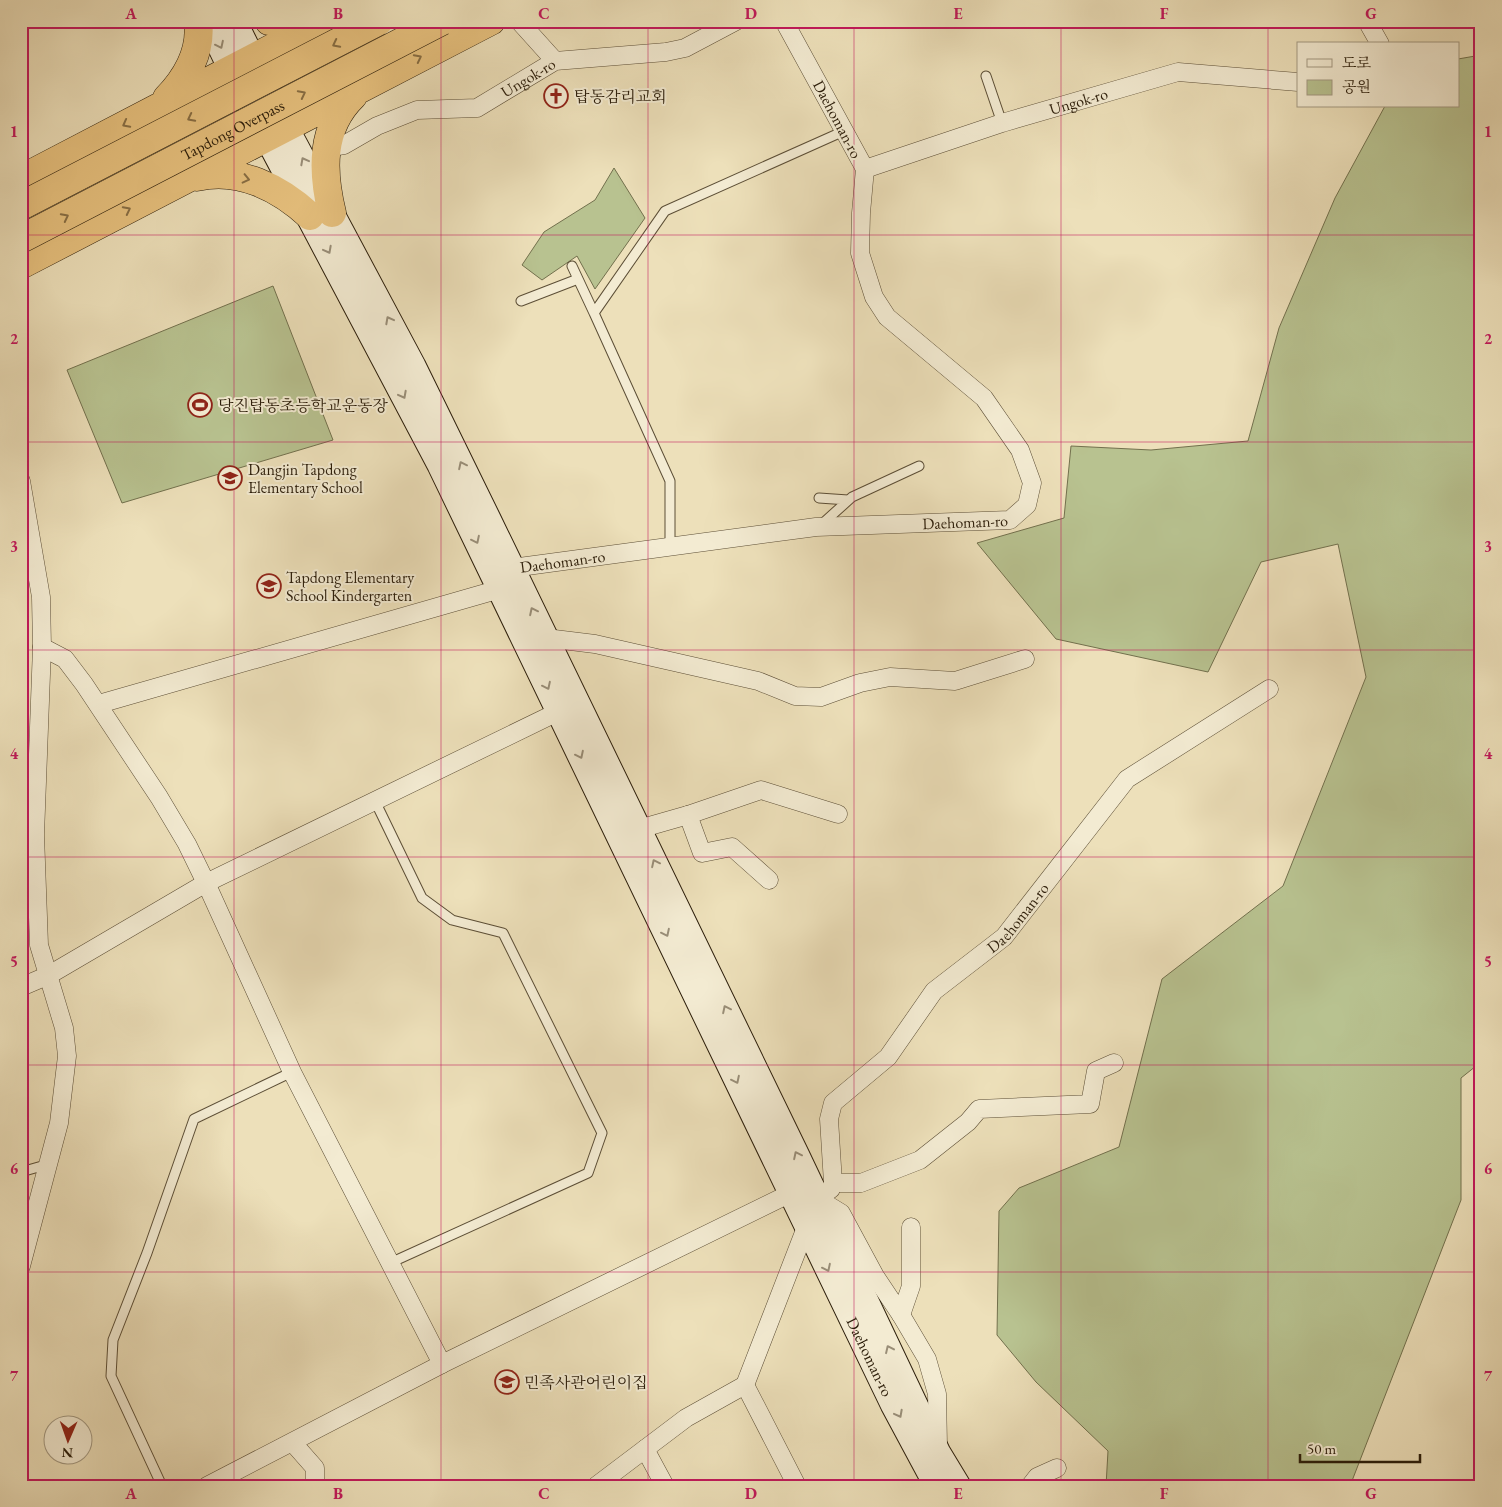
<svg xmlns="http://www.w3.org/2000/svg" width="1502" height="1507" viewBox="0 0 1502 1507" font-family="'EB Garamond','Noto Serif KR',serif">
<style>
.green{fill:#b8c290;stroke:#72704d}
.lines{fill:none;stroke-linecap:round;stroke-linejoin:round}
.service-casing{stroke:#5c4e36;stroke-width:11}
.minor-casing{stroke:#5c4e36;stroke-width:19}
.secondary-casing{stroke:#2b1d0a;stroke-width:27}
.trunk-casing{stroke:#2b1d0a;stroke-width:29}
.service{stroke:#f3ebd2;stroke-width:9}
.minor{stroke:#f3ebd2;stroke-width:18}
.secondary{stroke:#f3ebd2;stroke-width:25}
.trunk{stroke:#e6c07d;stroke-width:28}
.trunk-bridge-casing{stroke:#2b1d0a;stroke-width:29;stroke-linecap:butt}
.trunk-bridge{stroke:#e6c07d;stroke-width:28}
.oneway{stroke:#886e44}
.oneway2{stroke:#998e78}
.grid{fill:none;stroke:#c2185b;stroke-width:1;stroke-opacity:0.55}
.labels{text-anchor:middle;stroke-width:4;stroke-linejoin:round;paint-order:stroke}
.street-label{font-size:16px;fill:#2b1d0a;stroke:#f3ebd2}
.poi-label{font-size:16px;fill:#2b1d0a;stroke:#f3ebd2;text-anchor:start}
.neatline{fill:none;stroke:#c2185b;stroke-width:2}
.grid-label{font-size:16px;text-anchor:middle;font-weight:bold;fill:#c2185b}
</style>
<rect width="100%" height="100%" fill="#ede0ba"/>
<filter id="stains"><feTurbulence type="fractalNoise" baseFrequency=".004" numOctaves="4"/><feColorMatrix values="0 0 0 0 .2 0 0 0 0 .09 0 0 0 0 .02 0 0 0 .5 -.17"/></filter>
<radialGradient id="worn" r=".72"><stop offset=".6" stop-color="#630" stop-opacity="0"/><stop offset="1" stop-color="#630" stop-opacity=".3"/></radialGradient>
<path class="green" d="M1481 55V1062L1461 1078V1200L1350 1486H1106L1108 1451 1036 1382 997 1335 999 1211 1019 1188 1119 1147 1162 979 1283 886 1366 677 1338 544 1261 562 1208 672 1056 639 977 543 1064 518 1071 446 1151 450 1248 441 1279 328 1335 198 1385 106H1458V59Z
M614 168 645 218 595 289 577 256 542 280 522 265 544 232 595 200Z
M273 286 333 440 122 503 67 370Z"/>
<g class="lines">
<g class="service-casing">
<path id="service" d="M986 76 1002 123
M572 266 594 313
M521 301 578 279
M819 498 848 500
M822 524 852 497 919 466
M670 547V481L594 313 665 211 844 131
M375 801 422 898 452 920 503 933 602 1133 588 1173 390 1263
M21 1172 49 1164
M162 1486 111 1376 113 1340 147 1253 194 1119 292 1072"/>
</g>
<g class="minor-casing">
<g id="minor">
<path d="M519 21 555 61"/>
<path d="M1367 21 1380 44"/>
<path id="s1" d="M325 148 344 145 377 126 417 110 477 108 555 61 666 52 685 48 736 21"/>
<path id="s2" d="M865 169 1002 123 1178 72 1298 82"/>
<path d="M21 481 41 597 42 647 35 835 39 945 64 1028 67 1056 59 1123 21 1266"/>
<path id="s3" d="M512 568 816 527 1010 520 1027 505 1032 483 1020 450 984 398 887 317 874 297 860 253 861 213 865 169 784 21"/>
<path d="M546 638 595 644 758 681 795 696 821 697 860 683 890 677 955 681 1025 659"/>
<path d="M42 647 65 659 84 684 159 797 187 844 206 883 292 1072 442 1364"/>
<path d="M99 704 500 589"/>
<path d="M688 815 702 853 732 847 769 880"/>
<path d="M639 829 688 815 761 790 838 814"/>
<path d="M21 987 49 975 206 883 568 707"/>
<path d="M833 1183H861L920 1160 968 1122 979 1109 1090 1104 1096 1071 1114 1063"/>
<path d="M818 1199 841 1213 875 1276 901 1315 911 1286V1227"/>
<path d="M901 1315 927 1359 937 1394 938 1446"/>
<path d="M745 1385 797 1486"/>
<path d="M293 1443 315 1468V1486"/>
<path d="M645 1449 665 1486"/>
<path d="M207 1486 442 1364 791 1193"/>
<path id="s4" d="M596 1486 686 1418 745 1385 817 1199 831 1189 833 1183 829 1119 833 1103 888 1057 934 991 1004 937 1127 779 1269 689"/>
<path d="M1030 1486 1037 1477 1057 1468"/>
</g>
</g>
<g class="secondary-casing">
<g id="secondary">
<path id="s5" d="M208 21 231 69 440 465 893 1404 937 1486"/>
<path d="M234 21 286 128 413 366 488 519 797 1156 938 1453 958 1486"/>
</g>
</g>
<g class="trunk-casing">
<path id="trunk" d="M269 21 293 25 315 23
M167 98C187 77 202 51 198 21
M197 177C239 167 280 188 310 216
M21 179 324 21
M332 213C322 172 320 128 353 96
M21 265 491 21"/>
</g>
<use href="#service" class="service"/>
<use href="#minor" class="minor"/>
<use href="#secondary" class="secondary"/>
<use href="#trunk" class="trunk"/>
<g class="trunk-bridge-casing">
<g id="trunk-bridge">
<path d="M21 206 379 21"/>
<path id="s6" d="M21 239 442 21"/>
</g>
</g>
<use href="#trunk-bridge" class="trunk-bridge"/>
</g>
<defs><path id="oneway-chevron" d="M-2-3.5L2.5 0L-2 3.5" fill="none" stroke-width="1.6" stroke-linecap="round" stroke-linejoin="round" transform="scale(1.25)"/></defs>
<g class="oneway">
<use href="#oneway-chevron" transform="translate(336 44) rotate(153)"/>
<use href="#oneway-chevron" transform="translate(418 58) rotate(-27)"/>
<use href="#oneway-chevron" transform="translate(302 94) rotate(-27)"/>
<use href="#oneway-chevron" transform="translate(191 118) rotate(153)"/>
<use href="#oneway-chevron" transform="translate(126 124) rotate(152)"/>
<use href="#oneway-chevron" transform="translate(246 179) rotate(13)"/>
<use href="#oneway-chevron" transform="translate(127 210) rotate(-27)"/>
<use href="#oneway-chevron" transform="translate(65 217) rotate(-27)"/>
</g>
<g class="oneway2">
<use href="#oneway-chevron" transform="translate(220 45) rotate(64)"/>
<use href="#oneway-chevron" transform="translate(304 161) rotate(-118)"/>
<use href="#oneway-chevron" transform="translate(328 250) rotate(62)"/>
<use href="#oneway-chevron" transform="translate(389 320) rotate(-118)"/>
<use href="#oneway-chevron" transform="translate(403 395) rotate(62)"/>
<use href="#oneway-chevron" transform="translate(462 465) rotate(-116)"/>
<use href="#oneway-chevron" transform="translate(476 540) rotate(64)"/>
<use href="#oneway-chevron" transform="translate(533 611) rotate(-116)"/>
<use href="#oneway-chevron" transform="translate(547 686) rotate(64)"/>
<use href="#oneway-chevron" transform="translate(580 755) rotate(64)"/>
<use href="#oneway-chevron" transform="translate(655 863) rotate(-116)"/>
<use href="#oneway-chevron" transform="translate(666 933) rotate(64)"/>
<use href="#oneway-chevron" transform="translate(726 1009) rotate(-116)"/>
<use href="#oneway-chevron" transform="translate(736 1080) rotate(64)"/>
<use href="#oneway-chevron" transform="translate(797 1155) rotate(-116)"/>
<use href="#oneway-chevron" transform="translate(827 1268) rotate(64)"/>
<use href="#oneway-chevron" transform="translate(889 1349) rotate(-115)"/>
<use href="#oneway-chevron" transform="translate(899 1414) rotate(62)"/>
</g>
<path class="grid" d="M234 21V1486M441 21V1486M648 21V1486M854 21V1486M1061 21V1486M1268 21V1486M21 235H1481M21 442H1481M21 650H1481M21 857H1481M21 1065H1481M21 1272H1481"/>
<defs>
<g id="church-ring" transform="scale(1.25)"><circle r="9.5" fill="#f3ebd2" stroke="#8f2418" stroke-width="1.5"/><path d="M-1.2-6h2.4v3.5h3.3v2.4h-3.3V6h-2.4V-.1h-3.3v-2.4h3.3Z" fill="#8f2418"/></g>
<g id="stadium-ring" transform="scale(1.25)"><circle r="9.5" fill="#f3ebd2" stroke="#8f2418" stroke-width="1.5"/><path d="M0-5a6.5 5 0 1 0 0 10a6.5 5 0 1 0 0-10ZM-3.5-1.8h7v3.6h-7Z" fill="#8f2418"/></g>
<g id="school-ring" transform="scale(1.25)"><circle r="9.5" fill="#f3ebd2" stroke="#8f2418" stroke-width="1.5"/><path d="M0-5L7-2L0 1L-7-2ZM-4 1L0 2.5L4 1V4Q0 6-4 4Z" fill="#8f2418"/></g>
</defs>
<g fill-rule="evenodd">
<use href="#church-ring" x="556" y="96"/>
<use href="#stadium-ring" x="200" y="405"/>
<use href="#school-ring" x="230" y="478"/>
<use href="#school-ring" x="269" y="586"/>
<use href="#school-ring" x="507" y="1382"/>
</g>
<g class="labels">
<g class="street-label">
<text dy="6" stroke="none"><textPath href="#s1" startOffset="220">Ungok-ro</textPath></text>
<text dy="6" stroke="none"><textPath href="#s2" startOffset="224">Ungok-ro</textPath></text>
<text transform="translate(838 119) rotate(62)" y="6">Daehoman-ro</text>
<text dy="6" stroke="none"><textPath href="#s6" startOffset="238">Tapdong Overpass</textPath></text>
<text dy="6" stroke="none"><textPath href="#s3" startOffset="456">Daehoman-ro</textPath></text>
<text dy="6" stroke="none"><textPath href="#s3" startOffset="51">Daehoman-ro</textPath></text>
<text dy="6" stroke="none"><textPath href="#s4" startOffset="748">Daehoman-ro</textPath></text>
<text dy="6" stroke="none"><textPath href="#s5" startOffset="1491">Daehoman-ro</textPath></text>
</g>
<g class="poi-label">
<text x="574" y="102">탑동감리교회</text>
<text x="218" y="411">당진탑동초등학교운동장</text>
<text x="248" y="475">Dangjin Tapdong<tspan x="248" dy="18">Elementary School</tspan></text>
<text x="286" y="583">Tapdong Elementary<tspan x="286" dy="18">School Kindergarten</tspan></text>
<text x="524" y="1388">민족사관어린이집</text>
</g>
</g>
<rect width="1502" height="1507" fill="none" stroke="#ede0ba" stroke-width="55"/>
<rect x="1297" y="42" width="162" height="65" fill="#f3ebd2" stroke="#a39982"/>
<rect x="1307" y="59" width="25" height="8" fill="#f3ebd2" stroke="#a39982"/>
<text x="1342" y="68" font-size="15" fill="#2b1d0a">도로</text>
<rect x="1307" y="80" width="25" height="15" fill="#b8c290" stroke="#a39982"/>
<text x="1342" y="92" font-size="15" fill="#2b1d0a">공원</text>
<g transform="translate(68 1440) rotate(182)"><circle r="24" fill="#f3ebd2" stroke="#a39982"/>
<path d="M0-4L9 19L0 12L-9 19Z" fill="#8f2418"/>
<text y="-8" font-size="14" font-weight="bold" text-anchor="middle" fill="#2b1d0a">N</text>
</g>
<path d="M1300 1454v8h120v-8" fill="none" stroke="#2b1d0a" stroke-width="2.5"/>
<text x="1307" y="1454" font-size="15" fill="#2b1d0a" stroke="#f3ebd2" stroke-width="4" paint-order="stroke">50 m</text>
<rect x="28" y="28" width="1446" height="1452" class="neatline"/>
<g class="grid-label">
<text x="131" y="19">A</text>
<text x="338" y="19">B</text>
<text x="544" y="19">C</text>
<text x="751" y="19">D</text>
<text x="958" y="19">E</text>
<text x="1164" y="19">F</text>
<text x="1371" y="19">G</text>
<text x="14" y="137">1</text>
<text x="1488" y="137">1</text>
<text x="14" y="344">2</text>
<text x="1488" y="344">2</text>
<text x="14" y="552">3</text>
<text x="1488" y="552">3</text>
<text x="14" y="759">4</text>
<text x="1488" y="759">4</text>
<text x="14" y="967">5</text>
<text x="1488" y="967">5</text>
<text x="14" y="1174">6</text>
<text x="1488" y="1174">6</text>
<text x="14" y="1381">7</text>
<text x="1488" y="1381">7</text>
<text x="131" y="1499">A</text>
<text x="338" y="1499">B</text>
<text x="544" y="1499">C</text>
<text x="751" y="1499">D</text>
<text x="958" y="1499">E</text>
<text x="1164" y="1499">F</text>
<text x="1371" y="1499">G</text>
</g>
<rect width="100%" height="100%" filter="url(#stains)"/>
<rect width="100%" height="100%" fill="url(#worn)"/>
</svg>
